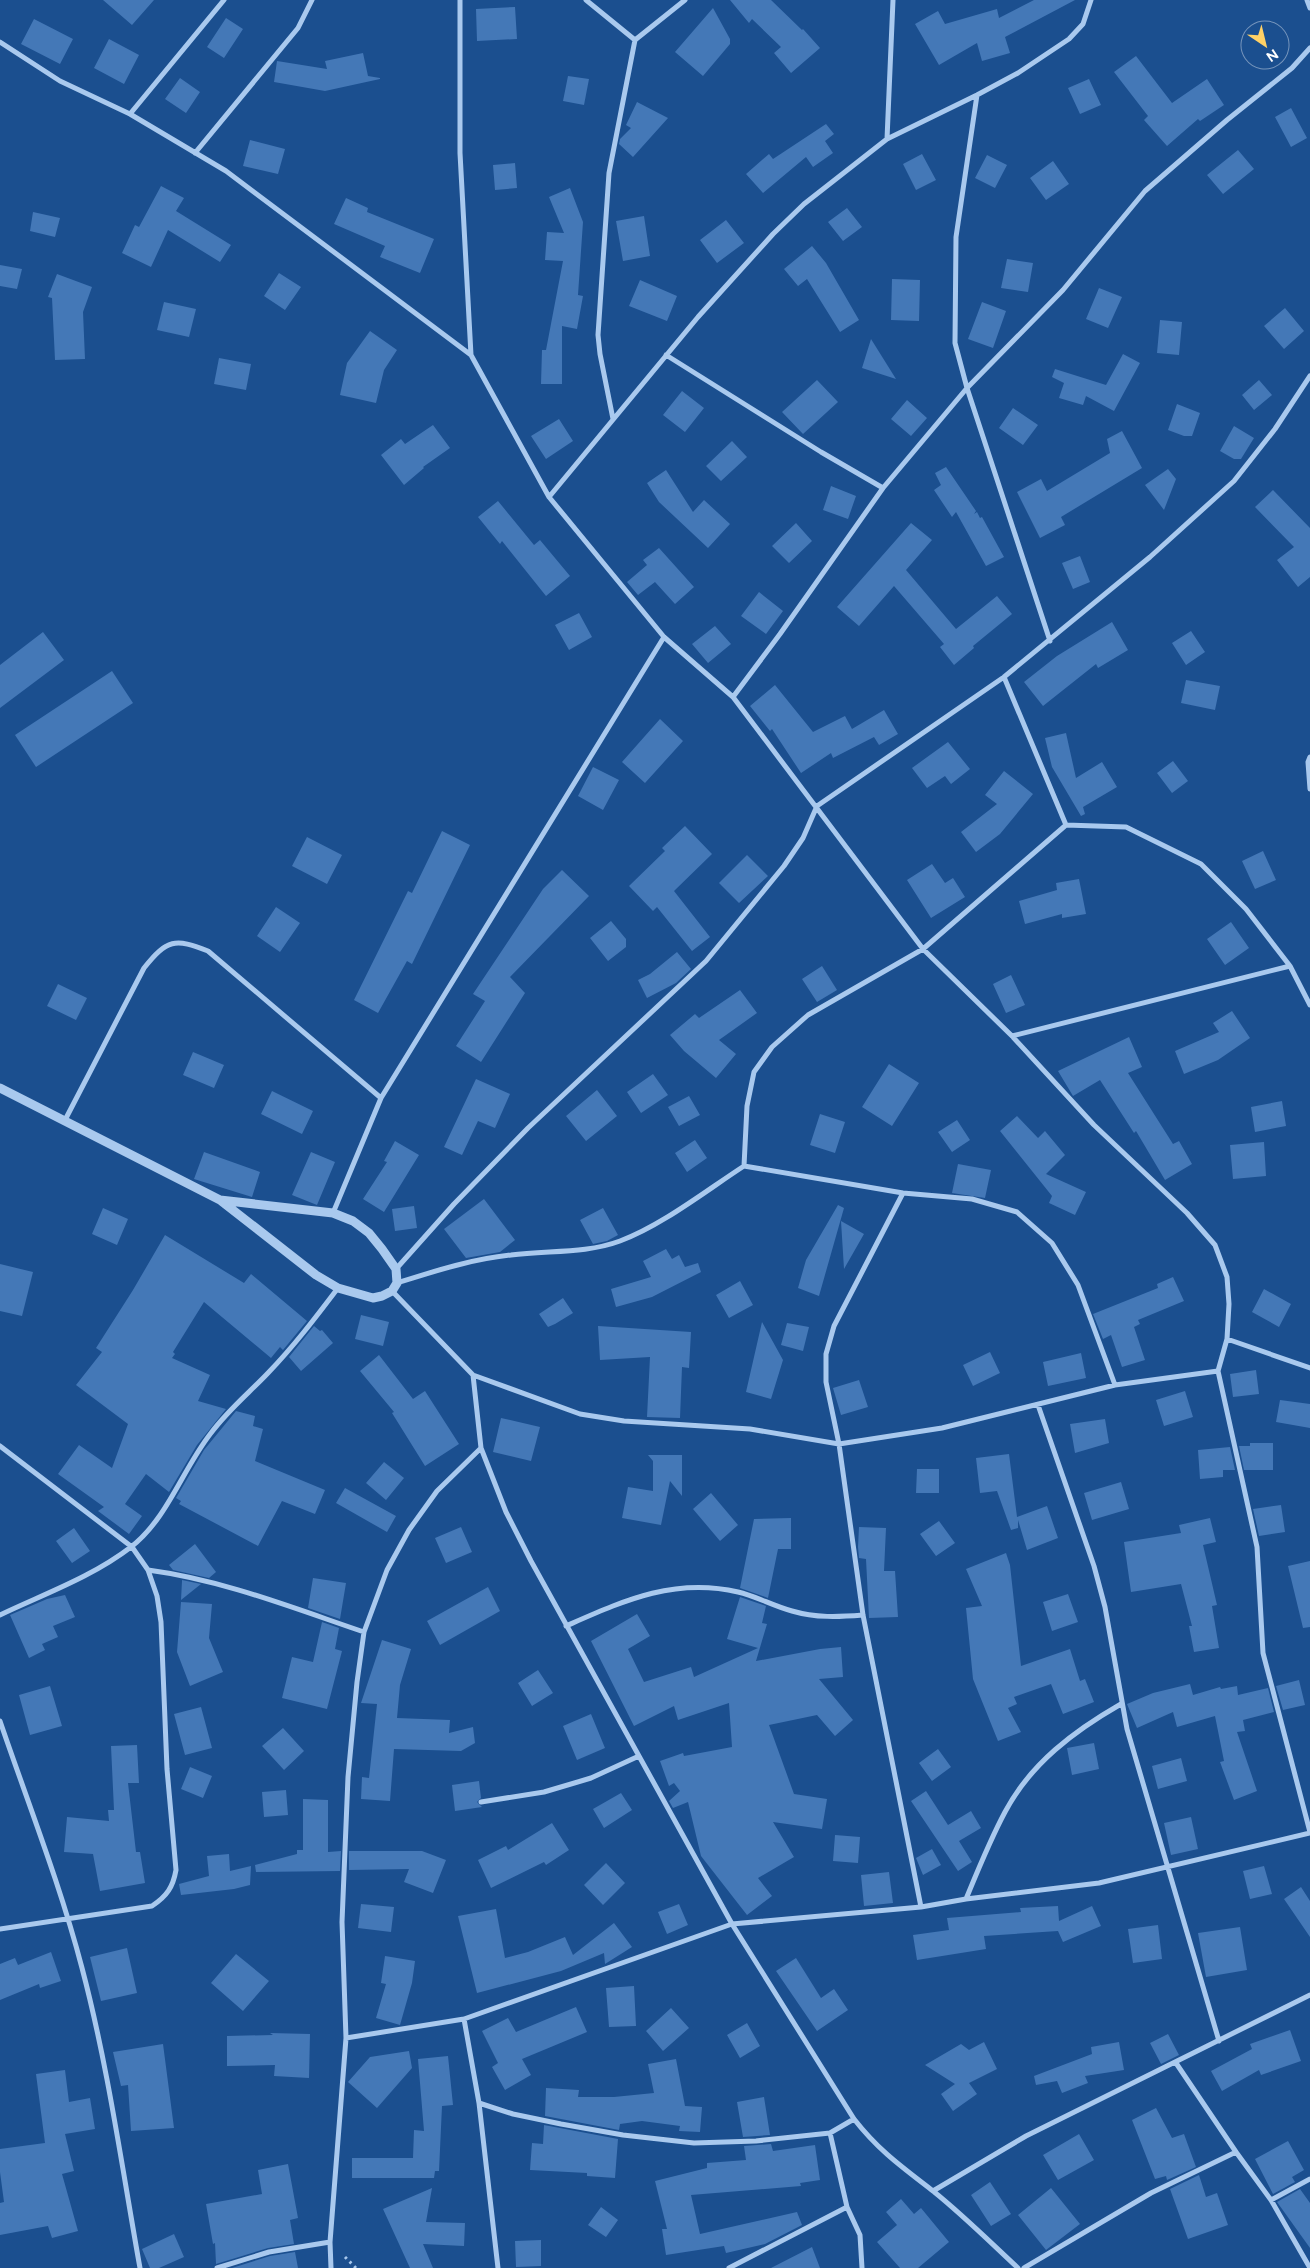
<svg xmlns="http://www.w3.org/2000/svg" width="1310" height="2268" viewBox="0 0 1310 2268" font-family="Figtree,sans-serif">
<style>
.building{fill:#4478b7}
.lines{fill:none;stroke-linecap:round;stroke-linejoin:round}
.path{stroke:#a9c9ee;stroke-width:3;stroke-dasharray:2.5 4;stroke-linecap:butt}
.minor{stroke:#a9c9ee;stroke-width:5}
.tertiary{stroke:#a9c9ee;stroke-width:9}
</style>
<rect width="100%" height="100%" fill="#1b4f8f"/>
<path class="building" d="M103 0H154L132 25Z
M730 0H771L802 30 803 29 820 48 791 73 774 53 781 47 752 19 749 23Z
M1034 0H1075L1005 37 1010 53 982 61 977 43 939 65 915 24 938 11 945 24 997 9 999 18Z
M515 7 517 39 477 41 476 9Z
M713 8 730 39V44L703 76 675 52Z
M226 18 243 29 224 58 207 47Z
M34 19 73 39 60 64 21 44Z
M109 39 139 55 124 84 94 68Z
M363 53 368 76 380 78V79L325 91 274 82 277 61 327 69 325 61Z
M1136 56 1172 103 1207 79 1224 105 1200 121 1198 119 1167 146 1144 120 1148 116 1114 72Z
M568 76 589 79 584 105 563 101Z
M180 78 200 92 186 113 165 99Z
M1089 79 1101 105 1080 114 1068 88Z
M637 102 668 118 633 157 619 144 620 139 631 128 626 125Z
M1291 108 1307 138 1291 147 1275 117Z
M826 124 834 134 825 141 833 153 813 167 806 157 763 193 746 174 769 154 773 159Z
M250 140 285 149 278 174 243 166Z
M1238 150 1254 169 1223 194 1207 175Z
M922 154 936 180 916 190 903 164Z
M987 155 1007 165 995 188 975 178Z
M1053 161 1069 184 1046 200 1030 178Z
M515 163 517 188 495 190 493 165Z
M161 186 184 198 176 211 231 245 220 262 168 230 151 267 122 253 135 225 139 227Z
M570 188 583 222 578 295 583 296 577 329 562 326V384H541L542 350H546L563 261 545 260 547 232 564 233 549 197Z
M346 198 368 208 367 212 434 239 420 273 380 257 385 246 334 224Z
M847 208 862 227 843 241 828 222Z
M33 212 60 218 55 237 30 231Z
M644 216 650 256 623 261 616 221Z
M726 220 744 243 717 263 700 240Z
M812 246 826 263 859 320 840 332 807 279 798 286 784 269Z
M1007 259 1033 263 1028 292 1001 288Z
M0 265 22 269 17 289 0 286Z
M279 273 301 287 285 310 264 296Z
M57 274 92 287 83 312 85 359 55 360 52 298 48 297Z
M892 279 920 280 919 321 891 320Z
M640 280 677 296 667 321 629 306Z
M1099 288 1122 297 1108 328 1086 319Z
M164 302 196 309 189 337 157 330Z
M982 302 1006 311 993 348 968 339Z
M1285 308 1304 331 1284 349 1264 326Z
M1160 320 1182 322 1179 355 1157 353Z
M370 331 397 350 384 370 376 403 340 395 347 363Z
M871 339 896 379 862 368Z
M1123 354 1140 363 1114 411 1086 396 1083 405 1059 398 1064 383 1052 377 1055 369 1106 385Z
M219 358 251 364 246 390 214 384Z
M817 380 838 402 803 434 782 412Z
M1259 380 1272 395 1254 410 1242 395Z
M682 391 704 408 685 432 663 415Z
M907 400 927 418 911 436 891 419Z
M1177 404 1200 413 1192 436H1184L1168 430Z
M1013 408 1038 425 1023 445 999 428Z
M559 419 573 441 546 459 531 436Z
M433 425 450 448 423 467 424 468 404 485 381 455 401 439 405 444Z
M1234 426 1254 438 1241 459H1234L1220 451Z
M1122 431 1142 468 1061 517 1065 525 1040 538 1017 492 1041 479 1047 491 1110 453 1107 439Z
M732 441 747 457 721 481 706 466Z
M946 467 976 511 974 514 977 512 980 518 982 517 1004 557 986 566 956 512 952 517 934 490 941 485 935 473Z
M1168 469 1176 479 1164 510 1145 485Z
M666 470 693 512 704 500 730 524 708 548 659 502 647 483Z
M831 486 856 496 848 519 823 510Z
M1273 490 1310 528V577L1298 587 1277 560 1294 547 1255 507Z
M498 501 534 545 540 540 570 576 546 596 502 541 500 544 478 517Z
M796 523 812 541 789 563 772 546Z
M911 523 932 540 906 570 956 629 997 596 1012 614 973 646 974 648 954 665 940 647 944 644 894 586 859 626 837 607Z
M659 548 694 587 675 604 655 582 638 595 627 582 647 565 643 560Z
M1080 556 1090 582 1073 589 1062 563Z
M759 592 783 611 766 634 741 616Z
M579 613 592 637 569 650 555 625Z
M1112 622 1128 650 1098 668 1096 664 1043 706 1024 682 1057 656Z
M715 626 731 644 708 663 692 644Z
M1191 631 1205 652 1186 665 1172 643Z
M43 632 64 660 0 708V665Z
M112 671 133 703 36 767 15 735Z
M1186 680 1220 686 1215 710 1181 703Z
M775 685 813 732 845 716 852 729 884 710 898 734 879 745 874 737 833 758 831 753 801 773 772 729 770 731 750 706Z
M660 719 683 741 645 783 622 762Z
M1066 733 1076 778 1102 762 1117 787 1083 807 1085 814 1081 816 1052 767 1045 738Z
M948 742 970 769 951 784 945 776 927 788 912 768Z
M1173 761 1188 781 1172 793 1157 773Z
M593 767 619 780 603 810 578 796Z
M1004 771 1033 794 1000 834 976 852 961 832 997 804 985 795Z
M685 826 712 854 674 891 710 937 692 951 657 907 653 911 629 886 665 851 662 848Z
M442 831 470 845 412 964 407 961 378 1013 354 1000 408 891 412 893Z
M307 837 342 855 327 884 292 866Z
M1263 851 1276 880 1255 889 1242 861Z
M747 855 768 876 739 903 719 883Z
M932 864 945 883 953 878 965 897 931 918 907 880Z
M562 870 589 896 510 977 525 993 481 1062 456 1046 485 1001 473 994 543 889Z
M1079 879 1086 914 1062 918V914L1025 924 1019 901 1057 890 1056 883Z
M276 907 300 923 280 952 257 936Z
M611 921 626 939V947L608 961 590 938Z
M1231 922 1249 948 1225 965 1207 939Z
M677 952 691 969 676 983 647 998 638 980 650 974Z
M822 966 837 990 817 1002 802 979Z
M1011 975 1025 1005 1006 1013 993 984Z
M58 984 87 998 76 1020 47 1006Z
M740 990 757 1013 719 1040 736 1054 716 1078 684 1051 670 1035 695 1014 699 1018Z
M1232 1011 1250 1038 1218 1060 1184 1074 1175 1051 1219 1032 1213 1023Z
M1129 1037 1142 1067 1128 1073 1173 1144 1179 1141 1192 1164 1165 1180 1136 1131 1134 1133 1100 1080 1073 1096 1058 1071Z
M193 1052 224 1065 214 1088 183 1075Z
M889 1064 919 1083 892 1126 862 1107Z
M653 1074 668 1095 641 1113 627 1092Z
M476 1079 510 1094 495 1128 478 1121 462 1155 444 1147Z
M597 1090 617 1116 586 1141 566 1116Z
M272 1091 313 1111 302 1134 261 1114Z
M689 1096 700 1115 679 1126 668 1107Z
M1282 1101 1286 1126 1255 1132 1251 1107Z
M820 1114 845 1122 835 1153 810 1145Z
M1017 1116 1038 1138 1045 1131 1065 1155 1046 1174 1086 1192 1075 1215 1049 1203 1052 1196 1000 1131Z
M957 1120 970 1140 952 1152 938 1132Z
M695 1140 707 1158 687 1172 675 1153Z
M395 1141 419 1155 384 1212 363 1199 387 1162 384 1161Z
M1264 1142 1266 1176 1233 1179 1230 1145Z
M204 1152 260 1172 252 1197 194 1179Z
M311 1152 335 1162 317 1205 292 1195Z
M958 1164 991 1170 985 1198 952 1193Z
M484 1199 515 1240 500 1252 466 1258 444 1229Z
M838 1205 844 1208 819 1296 798 1288 806 1260Z
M414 1206 417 1228 395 1231 392 1209Z
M103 1208 128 1219 117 1245 92 1234Z
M603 1208 618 1235 607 1241 593 1244 580 1220Z
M841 1221 864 1234 844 1269Z
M165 1235 244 1283 251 1274 307 1321 283 1350 280 1347 271 1358 204 1302 173 1352 175 1354 172 1358 210 1375 198 1401 226 1409 197 1445 169 1492 146 1474 125 1504 142 1516 129 1534 98 1511 104 1507 58 1474 79 1445 112 1468 128 1424 76 1385 102 1352 96 1348 133 1290Z
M666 1249 672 1259 679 1255 685 1267 698 1263 701 1272 652 1297 616 1307 611 1289 651 1277 643 1261Z
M0 1264 33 1272 22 1316 0 1311Z
M1173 1277 1184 1301 1138 1320 1140 1324 1134 1327 1145 1360 1122 1367 1111 1335 1103 1339 1093 1314 1158 1288 1157 1284Z
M740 1281 753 1305 729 1318 716 1295Z
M1264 1289 1291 1304 1279 1327 1252 1312Z
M563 1298 573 1313 555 1324 548 1327 539 1314Z
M361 1315 389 1322 383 1346 355 1339Z
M762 1322 783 1360 771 1399 746 1392Z
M787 1323 809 1327 803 1351 781 1345Z
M314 1326 320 1331 322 1330 333 1343 301 1371 289 1357Z
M598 1326 691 1332 689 1368 682 1367 680 1418 647 1417 650 1357 600 1360Z
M990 1352 1000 1373 973 1386 963 1365Z
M1081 1353 1086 1378 1048 1386 1043 1362Z
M379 1355 413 1399 425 1391 459 1444 425 1466 392 1413 394 1412 360 1371Z
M1256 1370 1259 1394 1233 1397 1230 1374Z
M859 1380 868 1407 841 1415 833 1388Z
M1185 1391 1193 1417 1164 1426 1156 1400Z
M1280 1400 1310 1404V1428L1276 1422Z
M236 1411 255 1416 253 1426 263 1429 255 1461 325 1490 315 1514 282 1501 258 1546 179 1504 181 1501 176 1498 204 1450Z
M501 1418 540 1427 531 1461 493 1452Z
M1105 1419 1109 1443 1075 1453 1070 1424Z
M1250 1443H1273V1470H1244L1239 1446H1250Z
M1230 1447 1235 1470H1223V1477L1200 1479 1198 1450Z
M1009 1454 1017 1517 1047 1506 1058 1538 1027 1550 1018 1520V1528L1011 1530 997 1491 980 1493 976 1458Z
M648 1455H682V1496L670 1481 661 1525 622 1518 628 1487 653 1491V1461Z
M384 1462 404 1478 386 1500 366 1483Z
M917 1469H939V1493H916Z
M1121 1482 1129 1509 1092 1520 1084 1493Z
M345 1488 396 1516 387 1532 336 1503Z
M711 1493 738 1525 720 1541 693 1509Z
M1281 1505 1285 1532 1259 1536 1253 1509Z
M791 1518V1549H778L768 1598 740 1588 754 1519Z
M1210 1518 1216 1542 1203 1545 1217 1605 1212 1606 1219 1648 1194 1652 1189 1626H1192L1181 1584 1131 1592 1124 1542 1181 1533 1179 1525Z
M939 1521 955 1543 936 1556 920 1534Z
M461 1527 472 1552 446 1563 435 1538Z
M859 1527 886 1528 884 1571H895L898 1617 869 1618 866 1559 859 1558 858 1547Z
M74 1528 90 1551 72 1563 56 1541Z
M195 1544 216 1572 209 1578 173 1570 169 1565Z
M1006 1553 1010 1565 1021 1666 1070 1649 1080 1681 1085 1679 1094 1702 1063 1714 1051 1684 1014 1697 1017 1704 1008 1708 1021 1732 998 1741 973 1679 966 1608 982 1606 966 1569Z
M1310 1561V1627L1303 1628 1288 1566Z
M313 1578 346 1583 340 1619 308 1608Z
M182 1580 201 1584 181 1600 182 1581Z
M488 1587 500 1611 440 1645 427 1621Z
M1068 1594 1078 1622 1052 1631 1043 1602Z
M65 1595 75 1617 53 1626 58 1637 42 1644 45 1650 29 1658 10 1615 47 1599Z
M740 1597 766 1606 762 1623 767 1624 756 1661 820 1649 841 1647 843 1677 819 1679 853 1720 835 1736 817 1715 769 1725 794 1794 827 1799 822 1829 773 1822 794 1857 758 1878 772 1896 747 1915 701 1856 688 1802 673 1808 669 1801 680 1791 674 1783 669 1786 660 1761 683 1753 684 1756 732 1747 729 1703 678 1720 674 1706 634 1726 591 1641 637 1614 650 1636 628 1649 644 1682 691 1667 694 1677 758 1648 727 1639Z
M181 1602 212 1604 209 1638 223 1672 190 1686 177 1652Z
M322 1622 339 1628 335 1649 342 1651 327 1709 282 1698 292 1657 313 1662Z
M382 1640 411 1649 400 1685 397 1718 450 1720 449 1733 473 1727 475 1743 461 1751 394 1749 390 1801 361 1799 362 1777 369 1778 377 1704 361 1703Z
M538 1670 553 1693 532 1706 518 1683Z
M1299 1680 1305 1705 1283 1710 1276 1686Z
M1190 1684 1193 1695 1220 1687 1221 1689 1237 1686 1238 1695 1268 1688 1274 1712 1243 1720 1245 1731 1237 1732 1257 1791 1234 1800 1220 1762 1224 1761 1215 1716 1177 1727 1173 1712 1137 1728 1127 1704 1153 1693Z
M50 1686 62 1726 30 1735 19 1695Z
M201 1707 212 1748 185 1755 174 1714Z
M591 1714 605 1748 577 1760 563 1726Z
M283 1728 304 1751 284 1770 262 1746Z
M1094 1743 1099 1769 1072 1775 1067 1748Z
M137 1745 139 1783H128L136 1852H140L145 1883 100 1891 93 1854 64 1852 67 1817 109 1821 108 1810H114L111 1746Z
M938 1749 951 1767 932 1781 919 1763Z
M1181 1758 1187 1781 1158 1789 1152 1766Z
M190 1767 212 1776 203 1798 181 1789Z
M479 1781 481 1798 477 1802 482 1807 455 1811 452 1785Z
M286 1790 288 1815 264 1817 262 1792Z
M926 1791 948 1825 971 1811 981 1828 959 1841 972 1862 958 1871 911 1801Z
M621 1793 632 1810 604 1828 593 1809Z
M303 1799 328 1800V1852L341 1851 340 1871 256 1872 255 1865 297 1854V1850H303Z
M1191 1817 1198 1849 1171 1855 1164 1823Z
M552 1823 569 1850 546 1865 544 1862 491 1888 478 1860 506 1846 508 1850Z
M835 1835 860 1837 858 1863 833 1861Z
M932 1849 941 1865 923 1875 916 1858Z
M349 1851H422L446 1860 433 1893 404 1882 409 1869 349 1870Z
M229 1854 230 1871 251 1866 250 1885 234 1889 181 1895 179 1884 209 1876 207 1856Z
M606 1863 625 1883 603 1905 584 1885Z
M1264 1866 1272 1894 1250 1899 1243 1871Z
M889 1872 893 1903 864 1906 861 1875Z
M1301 1887 1310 1901V1937L1284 1899Z
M361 1904 394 1907 391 1932 358 1928Z
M679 1904 688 1925 667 1934 658 1912Z
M1058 1906 1059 1921 1092 1906 1101 1926 1063 1942 1058 1931 984 1936 986 1949 917 1960 913 1935 949 1930 947 1918 1021 1912 1020 1908Z
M496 1909 505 1958 528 1952 565 1937 573 1955 614 1923 632 1947 605 1964 604 1953 561 1971 477 1993 458 1916Z
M1158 1925 1162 1959 1133 1963 1128 1929Z
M1240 1927 1247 1970 1206 1977 1198 1933Z
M127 1948 137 1993 101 2001 90 1957Z
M51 1952 61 1981 40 1988 39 1984 0 2000V1964L15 1958 18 1965Z
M236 1954 269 1981 243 2011 211 1983Z
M385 1956 415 1961 412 1983 400 2025 376 2018 386 1984 381 1983Z
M796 1958 821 1998 834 1989 848 2010 817 2031 776 1971Z
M634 1986 636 2026 609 2027 606 1988Z
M576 2007 587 2032 522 2059 531 2075 505 2090 492 2067 498 2063 482 2031 508 2018 516 2032Z
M671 2008 689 2028 663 2051 646 2031Z
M747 2023 760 2046 740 2058 727 2035Z
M1290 2030 1301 2061 1261 2075 1259 2070 1222 2091 1211 2071 1252 2049 1250 2044Z
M270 2033 310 2034 309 2078 274 2076 275 2065 227 2066V2036L273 2035Z
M1168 2034 1179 2055 1161 2064 1150 2043Z
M984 2042 997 2069 969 2083 977 2094 953 2111 941 2094 955 2084 925 2065 961 2044 969 2050Z
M1119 2042 1124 2070 1085 2076 1088 2083 1062 2093 1057 2081 1036 2085 1034 2076 1092 2054 1091 2047Z
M163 2044 174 2128 131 2131 128 2085 121 2086 113 2052Z
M409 2051 412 2068 377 2108 348 2082 370 2057Z
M448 2056 453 2105 442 2106 439 2171H435L434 2178H352V2158H413L414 2130 424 2131 418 2059Z
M676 2059 685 2106 702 2107 700 2132 679 2131 680 2126 642 2121 620 2124 619 2130 545 2116 546 2088 579 2090 578 2097H614L654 2093 648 2064Z
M65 2070 69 2102 90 2098 95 2129 65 2134 74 2171 62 2174 78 2231 52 2238 48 2226 0 2235V2203L4 2202 0 2172V2149L45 2143 36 2074Z
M764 2097 770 2135 743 2137 737 2102Z
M1156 2108 1172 2138 1184 2134 1196 2167 1167 2180 1166 2176 1155 2179 1132 2120Z
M544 2125 618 2139 615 2178 587 2176V2173L530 2170 532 2143 543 2144Z
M1079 2134 1094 2160 1058 2180 1043 2155Z
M1288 2141 1304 2170 1292 2177 1295 2182 1273 2194 1255 2159Z
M771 2144 773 2151 815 2145 820 2180 800 2183 801 2186 691 2195 700 2234 797 2212 802 2225 765 2244 726 2253 724 2246 666 2255 662 2229H667L655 2181 707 2168V2163L746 2160 744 2146Z
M288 2164 298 2218 290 2220 294 2244 268 2248 216 2264 215 2243 213 2244 206 2204 262 2194 258 2170Z
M1199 2175 1206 2197 1217 2193 1228 2225 1188 2239 1170 2189Z
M990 2182 1011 2214 991 2226 971 2195Z
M432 2188 426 2222 465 2223 464 2246 423 2244 433 2268H410L383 2209Z
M1051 2188 1080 2224 1046 2250 1018 2215Z
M1300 2189 1310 2203V2248L1277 2202Z
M901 2199 914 2214 921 2208 949 2242 918 2268H900L877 2242 897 2225 886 2212Z
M601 2207 618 2220 606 2237 588 2225Z
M174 2234 184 2257 159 2268H150L142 2249Z
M541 2240V2266L516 2267 515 2241Z
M812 2247 820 2268H771Z
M295 2252 298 2268H232L270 2256Z"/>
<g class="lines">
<path class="path" d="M345 2257 356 2268"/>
<path class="minor" d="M460 0V153L471 355 549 497 664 637 733 697 923 949 1012 1036 1094 1125 1187 1213 1215 1245 1227 1277 1229 1304 1227 1339 1218 1371 1257 1547 1263 1653 1310 1832
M586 0 635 40
M1307 0 1310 8
M0 42 60 81 130 114 226 171 471 355
M977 95 956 237 955 343 967 388 1050 641
M130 114 224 0
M887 139 893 0
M195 153 298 28 312 0
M666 355 821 452 883 488
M613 419 600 354 598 335 609 173 635 40 685 0
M549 497 698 317 773 234 804 204 887 139 977 95 1018 73 1069 39 1083 24 1091 0
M733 697 780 634 883 488 967 388 1063 290 1145 191 1227 120 1292 68 1310 48
M1310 757 1308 762 1310 789
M1066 825 1126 827 1201 864 1246 909 1290 966 1310 1005
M1012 1036 1290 966
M64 1122 144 968C167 939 175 938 208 951L381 1098
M744 1166 903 1193 972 1199 1017 1212 1052 1243 1078 1285 1115 1385 1218 1371
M903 1193 834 1326 826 1354V1382L839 1444 863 1615 921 1907
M333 1213 381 1098 664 637
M396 1269 454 1204 528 1128 706 961 784 866 803 838 817 806 1004 677 1150 557 1234 481 1275 429 1310 376
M397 1283C435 1271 472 1259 511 1255 548 1250 585 1254 620 1241 661 1226 707 1190 744 1166L747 1106 754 1072 772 1047 808 1015 923 949 1066 825 1004 677
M392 1291 473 1375 481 1448 506 1512 531 1561 732 1924 854 2119C879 2151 902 2167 933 2191 963 2215 990 2242 1018 2268
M1227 1339 1310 1368
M473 1375 580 1414 624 1421 750 1429 839 1444 942 1428 1115 1385
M1038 1405 1094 1566 1105 1607 1127 1729 1219 2041
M0 1446 132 1547 148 1570 157 1596 161 1622 167 1769 176 1870C173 1887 167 1896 152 1906L0 1929
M148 1570C223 1580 293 1608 364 1632
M0 1615C44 1594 92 1577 131 1547 168 1518 182 1470 211 1433 228 1410 249 1393 268 1373 294 1346 316 1317 338 1288
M566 1626C623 1601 674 1577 738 1592 756 1596 773 1606 792 1611 816 1618 838 1617 863 1615
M0 1721C28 1803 60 1884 82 1968 108 2066 122 2168 140 2268
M481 1802 544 1792 591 1778 639 1756
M966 1899C978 1870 990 1840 1005 1812 1031 1763 1074 1731 1121 1704
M464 2019 479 2103 498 2268
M346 2038 464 2019 732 1924 921 1907 966 1899 1099 1883 1310 1833
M1176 2063 1236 2152
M479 2103 513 2114 561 2124 623 2135 694 2143 756 2141 830 2133 854 2119
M830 2133 847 2207 860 2235 862 2268
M933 2191 1026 2136 1310 1995
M1271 2200 1310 2179
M217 2268 269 2252 330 2242
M331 2268 330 2242 346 2038 342 1922 348 1777 357 1682 364 1632 387 1570 409 1530 437 1491 481 1448
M729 2268 847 2207
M1024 2268 1151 2193 1236 2152 1271 2200 1310 2268"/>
<path class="tertiary" d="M0 1088 220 1200 316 1275 338 1288 373 1298 382 1296 392 1291 397 1283 396 1269 382 1249 369 1233 353 1221 333 1213 220 1200"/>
</g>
<g transform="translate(1265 45) rotate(145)"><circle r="24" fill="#1b4f8f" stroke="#7695bc"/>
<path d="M0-4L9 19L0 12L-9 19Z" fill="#ffd166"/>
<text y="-8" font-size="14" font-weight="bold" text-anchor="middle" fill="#ffffff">N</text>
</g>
</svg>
